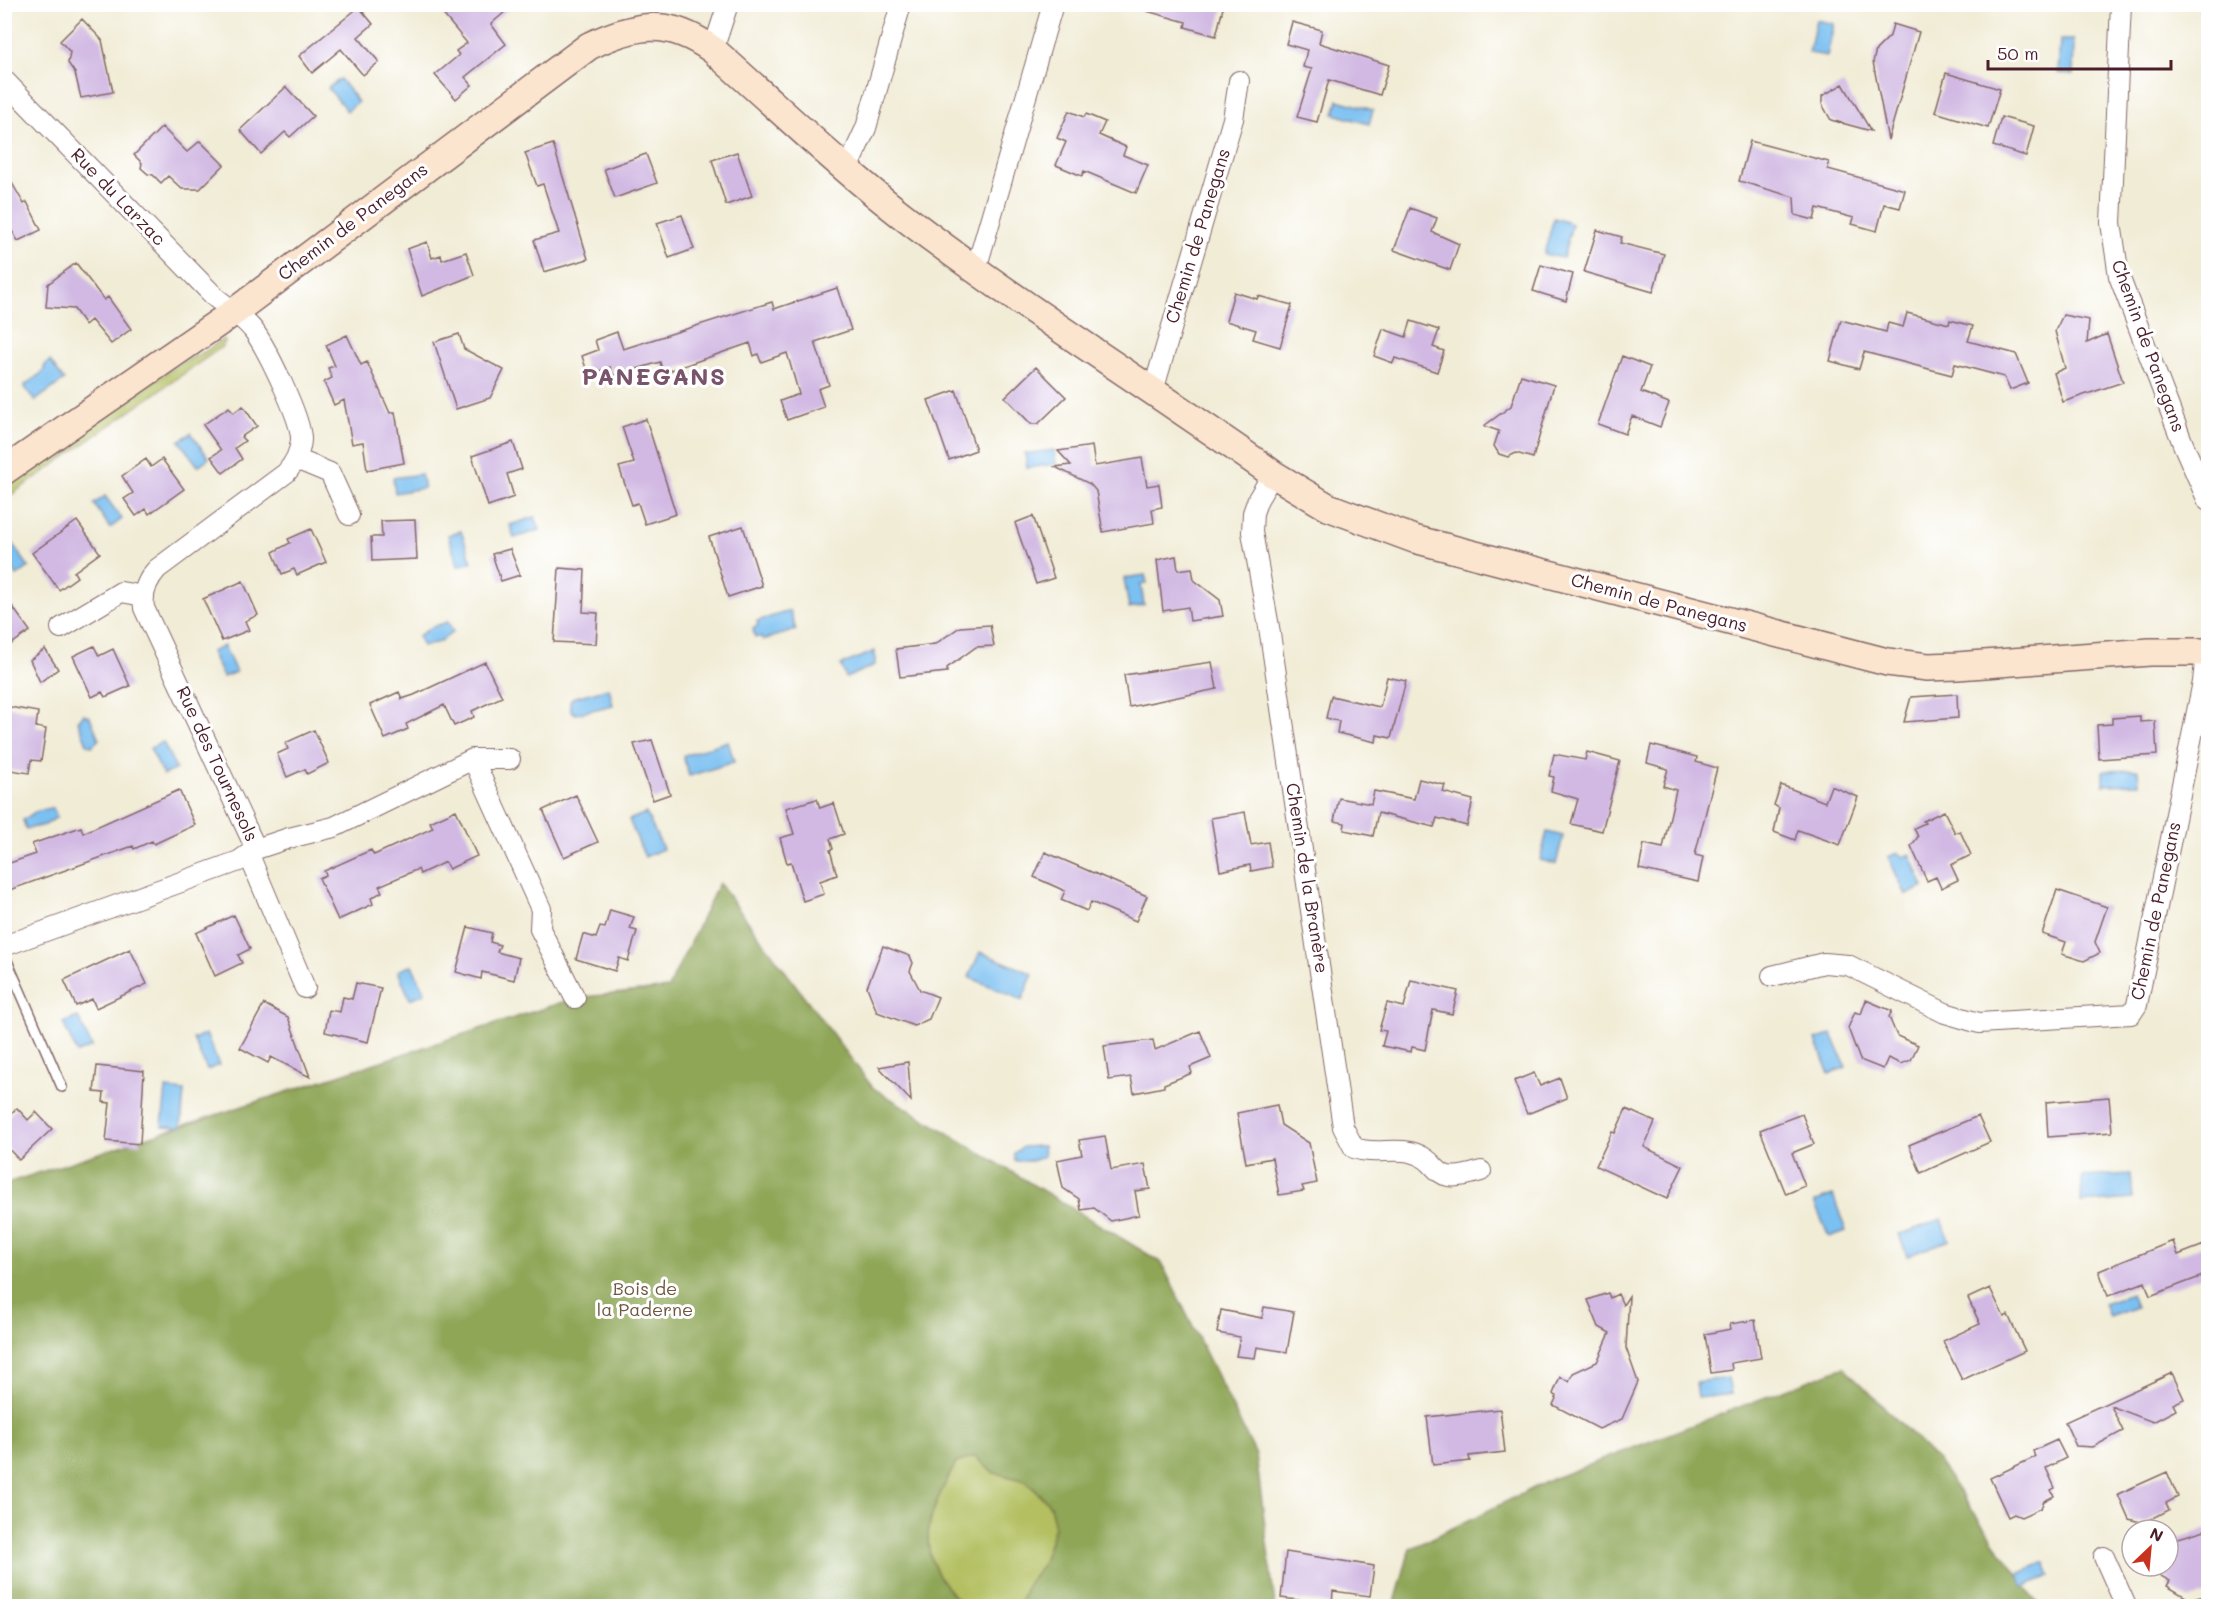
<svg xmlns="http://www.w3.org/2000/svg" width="2213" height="1611" viewBox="0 0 2213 1611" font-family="Mali,sans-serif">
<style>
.green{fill:#b3bf61;stroke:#7e6f46;stroke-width:1.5}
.forest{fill:#8ea657;stroke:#6c6241;stroke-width:1.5}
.water{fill:#7ac0f1;stroke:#62708e;stroke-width:1.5}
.building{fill:#d1b9e3}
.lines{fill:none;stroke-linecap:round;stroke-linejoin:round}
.lane-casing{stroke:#846767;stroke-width:12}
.street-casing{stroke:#846767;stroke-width:22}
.secondary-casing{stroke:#846767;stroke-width:30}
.lane{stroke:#fff;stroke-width:9}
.street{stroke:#fff;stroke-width:20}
.secondary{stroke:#fce5cf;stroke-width:27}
.labels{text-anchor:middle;stroke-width:6;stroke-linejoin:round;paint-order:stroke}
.street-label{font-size:18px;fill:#4a1f2b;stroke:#fff}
.park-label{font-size:18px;fill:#6f573e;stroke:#fff}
.district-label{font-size:24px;font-weight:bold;letter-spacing:1.5px;fill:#79556b;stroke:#fff}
</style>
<rect width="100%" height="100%" fill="#fff"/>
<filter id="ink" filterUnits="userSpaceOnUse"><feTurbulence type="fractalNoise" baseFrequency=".0167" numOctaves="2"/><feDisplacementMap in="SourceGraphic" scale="12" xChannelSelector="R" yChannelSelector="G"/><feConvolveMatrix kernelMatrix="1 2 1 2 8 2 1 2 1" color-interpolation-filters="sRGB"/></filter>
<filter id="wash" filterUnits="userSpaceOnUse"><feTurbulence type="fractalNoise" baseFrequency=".008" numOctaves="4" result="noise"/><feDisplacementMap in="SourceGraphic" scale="24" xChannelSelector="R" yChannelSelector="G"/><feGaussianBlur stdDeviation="1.35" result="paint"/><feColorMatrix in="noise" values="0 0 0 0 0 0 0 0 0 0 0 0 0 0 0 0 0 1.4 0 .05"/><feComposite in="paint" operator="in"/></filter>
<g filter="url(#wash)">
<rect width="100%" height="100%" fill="#f1ecd6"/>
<path class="green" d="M223 339 225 341 223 346 5 499V483L179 364 204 352Z
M975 1456 992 1472 1026 1481 1050 1505 1055 1527 1042 1565 1028 1583 1019 1606H963C912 1553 923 1524 956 1463Z"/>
<path class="forest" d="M719 883 873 1088 1161 1262 1256 1455 1275 1606H1019L1028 1583 1042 1565 1055 1527 1050 1505 1026 1481 992 1472 975 1456 956 1463C923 1524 912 1553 963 1606H5L4 1184 575 998 668 988Z
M1844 1367 1936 1459 2040 1606H1394L1410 1549 1552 1479Z"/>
<path class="water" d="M1816 20 1834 24 1827 56 1809 53Z
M2060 40H2074L2073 74 2058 73Z
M340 79 358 102 347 111 328 88Z
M1338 100 1373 110 1369 124 1334 114Z
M1554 218 1572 224 1563 258 1544 254Z
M50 361 64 380 35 401 24 386 43 372 45 365Z
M191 433 209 458 198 466 179 441Z
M1054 450 1056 464 1027 468 1025 454Z
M421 474 424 488 395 493 393 478Z
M105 496 122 519 110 528 94 504Z
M535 517 540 530 514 538 510 525Z
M461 531 472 562 458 566 448 535Z
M11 542 29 567 17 576 5 558V546Z
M1145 575 1147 583 1141 585 1144 605 1129 608 1124 578Z
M790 611 796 630 763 640 761 637H755L753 629 758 625 757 621Z
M448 622 453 632 439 642 423 646 418 636 432 627Z
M224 646 236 672 223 677 211 652Z
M875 651V665L846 678 841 665Z
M609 688 613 705 576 714 571 711 570 702 572 698Z
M84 714 90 717 99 739 92 746 87 744 78 721Z
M728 741 734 762 689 776 683 756Z
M163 742 176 769 163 775 150 748Z
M2138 770 2139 784 2103 785V771Z
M50 808H53L57 817 45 825 26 829 23 820 35 812Z
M646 813 663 849 645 857 629 820Z
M1547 832 1563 836 1556 864 1540 860Z
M1898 853 1903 857 1910 854 1924 887 1906 895 1888 857Z
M980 952 1033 974 1022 1000 969 977Z
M412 965 425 993 410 999 398 971Z
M78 1017 92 1047 77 1053 63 1023Z
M206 1034 219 1065 207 1070 193 1039Z
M1832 1034 1846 1067 1829 1074 1816 1040Z
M166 1089 184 1091 181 1127 162 1126Z
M1040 1146H1043L1044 1156 1032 1161H1015L1014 1153 1023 1147Z
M2131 1174 2133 1199 2081 1203 2082 1177Z
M1833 1195 1846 1231 1829 1237 1814 1202Z
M1942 1219 1949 1240 1907 1256 1899 1235Z
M2131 1294 2136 1307 2109 1317 2104 1304Z
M1728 1378 1731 1394 1698 1398 1696 1382Z
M2045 1562 2050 1576 2023 1587 2018 1574Z"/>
<g id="blocks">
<path class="building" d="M452 4H514L491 24 506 44 465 77 472 85 456 99 435 75 459 55 456 51 467 43 442 13Z
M1144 4H1224L1216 36 1185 27 1186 22 1143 10Z
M359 7 373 24 358 37 379 62 363 75 341 49 312 73 299 56Z
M82 19 102 40 113 92 81 98 75 73 68 63 70 52 60 41Z
M1292 22 1322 30 1319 43 1389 65 1380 95 1329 80 1317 122 1297 117 1312 69 1303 67 1307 50 1286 44Z
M1893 24 1919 32 1888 140 1873 62 1876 50 1890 36Z
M1946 73 2000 89 1988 128 1935 112Z
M1843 84 1871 131 1831 120 1822 104V96Z
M286 87 313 116 290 137 285 132 261 154 240 130Z
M1069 111 1084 117 1086 114 1105 122 1099 135 1126 147 1123 155 1148 165 1136 193 1084 171 1082 176 1056 165 1066 142 1057 138Z
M2001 117 2034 126 2026 156 1993 146Z
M162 127 187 152 200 141 224 165 200 189H182L168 176 161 183 153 175 148 174 141 168 142 163 134 155Z
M1750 141 1829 162 1828 169 1905 190 1900 208 1884 204 1877 231 1852 224 1854 218 1817 208 1814 220 1795 215 1794 197 1739 181Z
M553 144 588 259 544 272 534 240 559 233 543 184 537 186 525 153Z
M737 152 752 196 726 205 712 160Z
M646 154 657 183 615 198 604 169Z
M4 169 24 204 27 202 41 230 18 241 4 216Z
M1410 208 1437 218 1432 232 1459 244 1450 270 1394 250Z
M682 215 694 249 669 258 657 223Z
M1597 230 1622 237 1620 243 1664 254 1653 292 1584 272Z
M427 242 432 258 441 255 442 260 466 252 474 275 422 296 407 249Z
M76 263 104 300 108 297 131 329 111 344 91 320 85 325 74 309 46 307 48 284Z
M1541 265 1573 274 1566 301 1533 291Z
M837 288 851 330 815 342 829 385 818 389 824 407 787 420 780 401 799 394 787 353 761 362 758 354 754 356 750 343 663 373 660 362 614 376 610 367 588 375 582 356 598 350 595 340 617 332 623 349 772 302 774 309Z
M1234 292 1257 299 1258 296 1292 305 1280 347 1253 339 1256 330 1226 321Z
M1907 313 1949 324 1950 320 1973 326 1968 341 2016 354 2028 383 2010 390 2004 377 1955 364 1952 375 1864 352 1859 369 1830 361 1841 320 1886 332 1888 323 1903 327Z
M2063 315 2089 320 2087 343 2107 334 2123 382 2063 402 2054 373 2065 368 2055 331Z
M1411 321 1439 330 1433 347 1444 351 1437 372 1395 358 1393 363 1374 356 1383 329 1406 337Z
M459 334 464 349 504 370 490 398 456 409 434 342Z
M347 335 361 365 367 362 390 413 395 412 404 463 367 470 363 442 352 444 344 400 334 405 324 382 332 378 328 368 335 366 326 345Z
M1622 356 1650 367 1641 392 1669 403 1660 427 1632 416 1625 434 1598 424Z
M1036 367 1066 397 1038 424H1031L1005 397Z
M1521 375 1554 385 1533 458 1516 453 1508 457 1499 454 1494 446 1499 431 1484 426 1511 406Z
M956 390 976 450 949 460 928 400Z
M243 406 257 426 241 437 245 441 235 448 242 459 223 473 211 457 221 450 203 425 229 407 233 413Z
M646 419 676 514 645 524 638 503 632 505 619 467 634 463 622 427Z
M513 442 522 469 507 474 514 497 488 506 472 456Z
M1092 446 1095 466 1142 458 1147 486 1159 484 1162 507 1152 509 1154 523 1103 532 1096 491 1090 484 1055 467 1071 465 1058 451Z
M146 459 151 467 162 459 184 489 149 514 146 509 136 516 124 499 133 493 122 476Z
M1033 516 1054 578 1036 584 1015 523Z
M415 520 417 559 372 561 371 537H382L381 521Z
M77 521 100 553 74 572 77 577 59 590 32 553Z
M743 526 762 586 728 597 709 537Z
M311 529 326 562 297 575 294 569 282 574 273 552 290 543 288 539Z
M510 549 520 575 501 581 492 554Z
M1176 556 1178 570 1192 568 1194 580 1220 600 1223 616 1190 621 1188 607 1163 611 1157 560Z
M559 568 585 570 583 612 598 613 596 644 554 642Z
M243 581 258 615 245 621 249 630 222 641 203 599Z
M4 595 30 631 4 649Z
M990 625 994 646 976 647 947 668V672L900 677 896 649 935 644 960 627Z
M94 646 99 656 113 649 130 686 105 697 102 692 92 697 73 656Z
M45 649 58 669 40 682 30 660Z
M485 662 502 697 472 711 474 717 454 726 444 705 406 724 408 729 385 739 370 705 399 692 402 699 414 695Z
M1212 662 1217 689 1129 707 1124 675Z
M1387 677 1406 681 1391 738 1377 735 1376 742 1337 733 1339 721 1326 718 1331 696 1380 707Z
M1957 694 1958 718 1904 722 1911 697Z
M4 706 38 712 36 727 46 729 41 761 31 760 29 773 4 769 8 746 4 745Z
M2140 716V722L2155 721 2157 755 2099 759 2097 725 2112 724V718Z
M314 730 329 763 307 774 305 769 287 777 277 754 288 749 285 743Z
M652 740 670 794 653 800 634 744Z
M1651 745 1697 757 1696 762 1717 768 1695 855 1703 857 1698 882 1639 869 1644 844 1663 848 1676 790 1663 786 1668 769 1647 763Z
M1587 752 1620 761 1602 831 1571 824 1578 799 1551 791 1554 777 1549 776 1554 754 1585 760Z
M1419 779 1445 785 1443 792 1473 800 1467 826 1437 818 1434 827 1378 813 1373 836 1344 830 1345 823 1334 821 1339 798 1371 804 1374 791 1414 799Z
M1781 785 1825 802 1831 786 1858 797 1840 845 1798 830 1795 840 1774 832 1779 808 1774 805Z
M179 790 195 825 154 844 152 841 134 849 133 846 4 892V865L36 854 32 844 81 827 83 833Z
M576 795 598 842 564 857 543 810Z
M817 799 820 808 834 803 844 834 830 839 833 849 830 850 837 875 820 881 824 894 803 901 791 862 787 863 780 838 794 834 786 808Z
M456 810 477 856 449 869 445 862 420 874 418 869 379 886 382 892 371 898 373 904 338 920 319 878 326 875 324 871 371 850 374 855 433 828 430 822Z
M1944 811 1955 833 1960 831 1971 855 1951 865 1958 880 1941 888 1936 877 1927 881 1911 846 1918 837 1914 828 1925 823 1923 821Z
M1245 812 1251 845 1268 842 1272 867 1251 871 1250 865 1220 871 1211 818Z
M1045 852 1147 896 1136 921 1091 902 1087 911 1061 900 1065 891 1034 877Z
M2057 890 2107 907 2095 942 2100 953 2084 961 2062 954 2066 942 2042 934Z
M610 910 634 917 630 929 637 931 628 961 619 958 615 971 576 959 583 934 596 938 600 927 605 928Z
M234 915 250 949 238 955 242 963 215 976 196 933Z
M468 927 492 933 490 942 500 945 497 952 519 958 514 980 482 972 481 979 456 972Z
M883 946 910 956 913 963 910 971 920 990 938 997 929 1019 914 1026 877 1012 867 987Z
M130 949 147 984 96 1008 92 999 76 1006 64 980Z
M1411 980 1458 991 1452 1014 1433 1010 1425 1050 1412 1047 1411 1052 1382 1046 1386 1031 1379 1030 1387 1003 1404 1007Z
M356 983 381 988 368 1042 325 1032 329 1010 340 1012 343 997 352 999Z
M1866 1000 1892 1011 1889 1017 1897 1036 1918 1045 1911 1060 1901 1064 1888 1058 1883 1069 1860 1060 1848 1028 1855 1012 1861 1014Z
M264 1004 288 1017 310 1077 271 1057 268 1063 240 1048Z
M1200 1031 1211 1058 1190 1067 1192 1073 1164 1084V1087L1134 1093 1131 1077 1109 1080 1104 1046 1153 1040 1155 1050Z
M908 1062 911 1101 879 1067Z
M97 1066 144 1071 140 1144 106 1141 110 1103 103 1102 104 1093 94 1092Z
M1534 1073 1540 1086 1560 1078 1567 1098 1527 1114 1514 1081Z
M2109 1097 2112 1132 2048 1137 2046 1102Z
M1277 1105 1281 1125 1309 1143 1317 1183 1302 1186 1304 1191 1279 1195 1272 1158 1246 1163 1237 1113Z
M17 1108 28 1120 36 1112 52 1129 19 1160 4 1144V1120Z
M1626 1109 1655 1122 1644 1147 1683 1166 1667 1199 1596 1166 1612 1132 1615 1133Z
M1802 1114 1814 1144 1792 1153 1805 1186 1786 1194 1760 1130Z
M1978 1116 1990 1142 1921 1173 1909 1145Z
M1105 1136 1111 1170 1145 1164 1150 1189 1135 1191 1139 1215 1111 1221 1094 1208 1081 1210 1079 1199 1063 1188 1057 1160 1082 1155 1079 1140Z
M2173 1241 2178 1255 2204 1245 2208 1258V1274L2150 1296 2145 1282 2108 1296 2099 1271Z
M1990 1288 2004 1317 2008 1315 2025 1351 1962 1380 1943 1341 1980 1324 1968 1298Z
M1608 1293 1610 1298 1618 1294 1623 1305 1629 1296 1626 1348 1638 1382 1622 1419 1599 1429 1553 1405 1557 1396 1553 1394 1560 1377 1569 1381 1573 1373 1597 1362 1610 1333 1599 1327 1588 1300Z
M1264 1307 1294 1312 1287 1352 1257 1347 1255 1358 1236 1356 1240 1337 1217 1333 1221 1310 1262 1318Z
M1755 1320 1761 1358 1731 1363 1732 1370 1711 1373 1705 1334 1731 1329 1730 1324Z
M2172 1373 2184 1399 2173 1404 2176 1410 2153 1422 2111 1406 2123 1431 2093 1447 2076 1446 2065 1422Z
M1500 1409 1505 1452 1469 1456 1470 1461 1433 1465 1427 1417Z
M2057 1440 2066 1458 2046 1468 2055 1488 2051 1490 2054 1496 2044 1501 2041 1508 2021 1517 2014 1514 2008 1517 1990 1478 2035 1457 2033 1451Z
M2167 1472 2178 1497 2166 1503 2169 1510 2144 1523 2129 1519 2118 1494Z
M2208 1529V1594L2189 1599 2167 1586 2170 1581 2159 1575 2164 1566H2168V1558L2176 1544 2175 1539Z
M1286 1552 1374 1566 1370 1596 1333 1591 1332 1604 1281 1598Z"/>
</g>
</g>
<g filter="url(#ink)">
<use href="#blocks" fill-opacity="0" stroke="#846767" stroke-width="1.5"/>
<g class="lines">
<g class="lane-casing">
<path id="lane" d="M4 954 62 1087"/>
</g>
<g class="street-casing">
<path id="street" d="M2121 4 2111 223 2119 276 2183 444 2208 501
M713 50 728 4
M4 80 216 298C229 308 244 318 254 331 267 349 302 420 301 440 300 453 294 464 286 473L157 569C147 580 142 593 144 608L256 849 239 861 4 946
M847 169 866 128 901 4
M976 269 1053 4
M1153 391 1233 119 1239 81
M296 459 330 473 349 515
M1273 474 1258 499 1253 513 1252 532 1269 627 1343 1127 1354 1148C1373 1155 1391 1148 1410 1152 1446 1161 1427 1188 1481 1171
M61 628 121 592 144 596
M473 759 541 909 540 929 575 998
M256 849 289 838 334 827 473 759H510
M249 855 305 988
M1772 976 1824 963 1848 965 1945 1013 1979 1023 2131 1014 2137 1005 2203 682 2206 652
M2104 1557 2126 1606"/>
</g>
<g class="secondary-casing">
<path id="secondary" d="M4 471 234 312 589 46C637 23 668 18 713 50 778 107 840 168 908 220 1026 310 1152 388 1273 474L1328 507 1414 539 1887 662 1928 667 1957 666 2150 652H2208"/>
</g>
<use href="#lane" class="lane"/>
<use href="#street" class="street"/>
<use href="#secondary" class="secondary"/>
</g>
</g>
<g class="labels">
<g class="street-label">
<text transform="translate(118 197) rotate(46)" y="6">Rue du Larzac</text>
<text transform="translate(353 222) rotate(-37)" y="6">Chemin de Panegans</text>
<text transform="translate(1198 236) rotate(-73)" y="6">Chemin de Panegans</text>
<text transform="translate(2148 346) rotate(70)" y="6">Chemin de Panegans</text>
<text transform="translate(1659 603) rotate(15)" y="6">Chemin de Panegans</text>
<text transform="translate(217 764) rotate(65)" y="6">Rue des Tournesols</text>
<text transform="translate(1307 878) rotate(81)" y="6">Chemin de la Branère</text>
<text transform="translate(2156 911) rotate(-78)" y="6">Chemin de Panegans</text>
</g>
<g class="park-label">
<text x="645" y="1295">Bois de<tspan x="645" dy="21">la Paderne</tspan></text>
</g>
<g class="district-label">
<text x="654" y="385">PANEGANS</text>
</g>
</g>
<rect width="2213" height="1611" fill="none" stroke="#fff" stroke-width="24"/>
<g transform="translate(2150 1548) rotate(26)"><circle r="28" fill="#ffffff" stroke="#b7a5aa" stroke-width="1.5"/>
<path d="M0-4.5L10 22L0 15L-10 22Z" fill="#c8321e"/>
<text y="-9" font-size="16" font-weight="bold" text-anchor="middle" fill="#4a1f2b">N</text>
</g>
<path d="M1988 60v9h183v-9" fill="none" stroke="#4a1f2b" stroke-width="3"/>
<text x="1997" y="60" font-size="18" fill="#4a1f2b" stroke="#ffffff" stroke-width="4.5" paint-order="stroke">50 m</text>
</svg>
